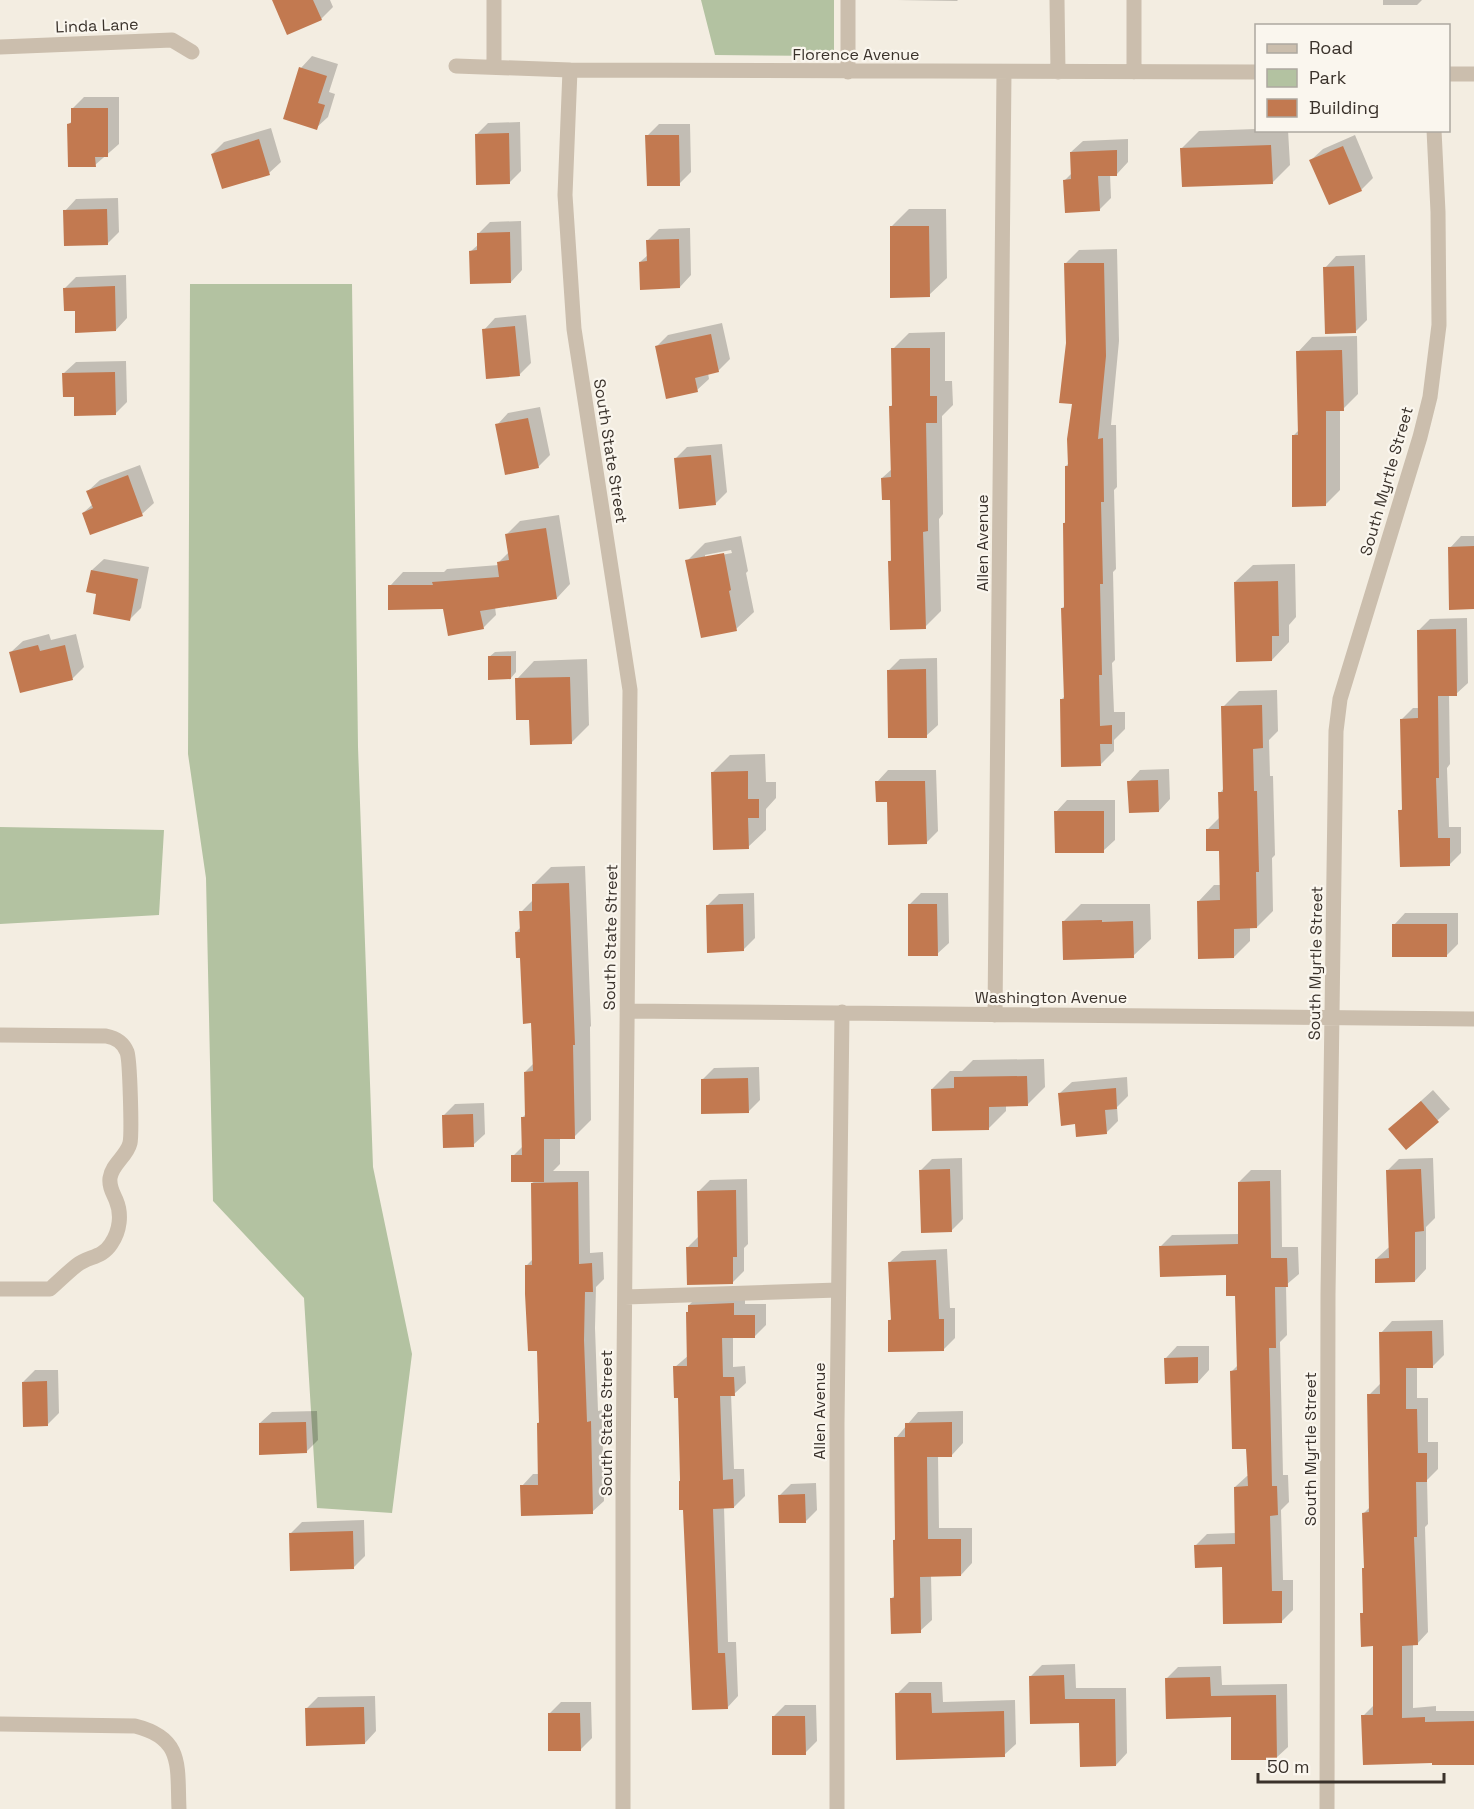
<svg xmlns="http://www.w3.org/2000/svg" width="1474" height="1809" viewBox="0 0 1474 1809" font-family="'Space Grotesk',sans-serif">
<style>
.green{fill:#b3c2a1}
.shadow{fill:#0003;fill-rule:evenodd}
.building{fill:#c27950}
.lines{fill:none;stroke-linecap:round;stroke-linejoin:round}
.minor{stroke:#cbbead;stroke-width:15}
.labels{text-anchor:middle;stroke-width:4.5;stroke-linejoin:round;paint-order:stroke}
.street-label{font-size:16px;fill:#3a322b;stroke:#faf6ee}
</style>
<rect width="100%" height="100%" fill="#f3ede1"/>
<path class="green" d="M701 0H834V56L715 55Z
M190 284H352L358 747 373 1167 412 1354 392 1513 317 1508 304 1298 213 1201 206 878 188 754Z
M0 827 164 830 159 915 0 924Z"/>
<path class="shadow" d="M273 0H330L333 7 321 19Z
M897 0H958L957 1Z
M1383 0H1422L1417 5H1383Z
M312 56 338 64 329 92 335 94 328 117 316 128 301 68Z
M84 97H119V144L95 165 69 124 72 121V109Z
M520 122 521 171 509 183 477 134 488 123Z
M659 124H690L691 172 679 184 647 136Z
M271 128 281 162 269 173 223 188 212 154 224 142Z
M1256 129V130H1288L1290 165 1272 183 1182 148 1199 131Z
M1355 135 1373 178 1361 190 1311 160 1323 149Z
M1128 139V162L1117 174H1110L1111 198 1099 210 1065 180 1072 173 1071 152 1083 141Z
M118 198 119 232 107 244 65 211 76 199Z
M909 209H946L947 278 929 295 891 227Z
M521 221 522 270 511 282 471 251 479 244 478 234 490 222Z
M690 228 691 275 680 287 640 262 648 255V240L659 229Z
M1117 249 1119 341 1111 425H1116L1117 487 1114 490 1116 569 1113 572 1115 660 1112 663 1114 712H1125V729L1114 740V751L1100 765 1061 700 1065 696 1062 608 1066 605 1064 523 1067 521 1066 466 1069 463 1074 403 1067 343 1065 264 1079 250Z
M1365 255 1367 320 1355 332 1325 268 1336 256Z
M126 275 127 318 116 330 76 309 65 288 76 277Z
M526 315 531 363 519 375 484 330 495 318Z
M722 323 730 359 718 371 708 373 709 379 697 390 656 347 668 335Z
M945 332V381H952L953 405 942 416 943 514 939 519 941 611 925 627 890 561 893 558 892 499 882 478 892 469 891 406 893 404V349L909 333Z
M1357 336 1358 394 1343 409H1340V490L1325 505 1293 436 1300 429 1298 352 1312 337Z
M126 361 127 402 115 414 64 373 76 362Z
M540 407 550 455 538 467 497 425 508 413Z
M722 444 727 492 715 504 675 459 687 447Z
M140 465 154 503 142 514 83 513 93 504 88 491 100 480Z
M559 515 570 584 557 598 495 607 496 615 483 628 444 608 390 586 403 572H444L447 569 499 565V562L509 552 506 535 520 521Z
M741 536 748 571 746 573 754 612 736 629 687 561 705 543ZM731 550 732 553 705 558V555Z
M1461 536H1474V608L1450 548Z
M104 559 149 567 141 608 129 620 98 593 92 570Z
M1295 564 1296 617 1289 625V642L1272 660 1235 582 1253 565Z
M1467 618 1468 683 1456 694H1449L1450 764 1447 768 1449 827H1461V853L1450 864 1400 811 1403 808 1401 720 1413 708H1420L1419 630 1430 619Z
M49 634 51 640 76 634 84 667 73 678 21 691 11 652 23 641Z
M516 651V672L511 678 489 657 495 652Z
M937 658 938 725 926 736 888 671 900 659Z
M587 659 589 725 571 743 531 718 517 679 534 661Z
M1277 690 1278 731 1269 740 1270 776H1273L1275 855 1272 858 1273 911 1257 927H1250V941L1234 957 1198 902 1214 885H1221L1220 849 1207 830 1220 817V793L1224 788 1223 707 1239 691Z
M765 754 766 782H776V798L766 809V830L748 847 712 773 730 755Z
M1169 769 1170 799 1159 811 1129 782 1140 770Z
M888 770H936L938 831 926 843 888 800 877 782Z
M1067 800H1115V840L1103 851 1056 812Z
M585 866 591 1026 590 1027 591 1120 574 1137H560V1164L553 1171H589L590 1253 603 1252 604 1279 596 1287 595 1328 598 1411 602 1410 604 1501 592 1512 522 1486 533 1474H539L538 1423 540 1421 538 1349 526 1266 533 1259 532 1183 535 1181 513 1156 523 1146 522 1118 526 1114 525 1072 534 1063 532 1022 516 932 521 927V912L534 899 533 885 551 867Z
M754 893 755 938 743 950 708 905 719 894Z
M921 893H948L949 943 937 954 909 905Z
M1081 904H1150L1151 939 1133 956 1063 922Z
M1405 913H1458V944L1447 955 1394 925Z
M1044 1059 1045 1087 1027 1105H1006V1111L989 1128 932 1089 950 1071H962L973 1060Z
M759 1067 760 1100 748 1112 702 1080 714 1068Z
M1127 1077 1128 1096 1117 1107 1118 1121 1106 1133 1077 1123 1060 1093 1072 1082Z
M1433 1090 1450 1109 1407 1148 1390 1129Z
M484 1103 485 1134 473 1145 443 1116 455 1104Z
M962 1158 963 1219 951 1231 921 1170 932 1159Z
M1433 1158 1435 1218 1426 1227V1269L1415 1281 1376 1259 1388 1248 1390 1247 1388 1170 1399 1159Z
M1251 1170H1281L1282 1247H1298L1299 1274 1286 1285 1287 1335 1280 1342 1283 1475H1288L1289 1502 1281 1510 1283 1580H1293V1610L1281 1622 1224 1565 1196 1545 1207 1534 1236 1533 1235 1487 1247 1476H1249L1248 1447 1232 1371 1238 1365 1236 1294 1227 1274 1160 1247 1172 1235 1240 1234 1239 1182Z
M747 1179 748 1244 744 1248V1271L733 1282 688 1247 699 1236 698 1192 710 1180Z
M947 1249 950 1308H955V1338L943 1350 890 1320 892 1318 890 1262 902 1251Z
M745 1293V1304H766V1325L754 1337H733V1367L745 1366 746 1383 734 1394H731L734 1469H744L745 1496 734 1507H724L728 1642H736L738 1696 727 1708 694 1709 679 1396 675 1367 689 1355V1305L700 1294Z
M1443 1320 1444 1355 1433 1366 1417 1367V1398H1428V1442H1438V1469L1427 1480 1428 1524 1425 1527 1428 1632 1417 1644H1413V1708L1436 1706V1711H1474V1763L1363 1716 1375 1704V1645L1362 1614 1364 1611V1568L1365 1566 1364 1513 1371 1506 1369 1395 1380 1384 1381 1333 1392 1321Z
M1177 1346H1209V1370L1198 1382 1166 1358Z
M35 1370H58L59 1413 48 1424 23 1382Z
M317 1411 318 1440 306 1452 260 1423 272 1412Z
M963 1411V1443L952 1455H938L939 1528H972V1563L961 1575H931L932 1620 920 1631 892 1598 895 1595 894 1540 897 1538 896 1438 918 1412Z
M816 1483 817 1510 806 1521 779 1496 791 1484Z
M364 1520 365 1556 354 1567 290 1534 302 1522Z
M1075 1664 1076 1688H1126L1127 1753 1116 1765 1080 1721 1030 1677 1042 1665Z
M1221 1666 1222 1685 1287 1684 1288 1747 1276 1758 1232 1715 1166 1679 1178 1667Z
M909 1682H942L943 1702 1015 1700 1016 1744 1004 1755 897 1694Z
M375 1696 376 1731 365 1743 306 1709 318 1697Z
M561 1702H591L592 1738 580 1750 549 1714Z
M785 1705H816L817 1741 805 1753 773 1717Z"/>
<path class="building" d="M272 0H313L322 20 287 35Z
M299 67 327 76 318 103 325 105 317 130 283 119Z
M71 108H108V157H95L96 167H68L67 124 71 123Z
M509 133 510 184 476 185 475 134Z
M645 135H679L680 186H647Z
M259 139 270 175 222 189 211 154Z
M1271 145 1273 184 1182 187 1180 148Z
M1343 146 1362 191 1329 205 1309 160Z
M1117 150V176H1098L1100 211 1065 213 1063 180 1071 179 1070 152Z
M107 209 108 245 64 246 63 210Z
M890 226H929L930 297 890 298Z
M510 232 511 283 470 284 469 251 477 250V233Z
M679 239 680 288 640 290 639 262 647 261 646 240Z
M1064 263H1104L1106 356 1098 439 1103 438 1104 502H1101L1103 584H1100L1102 675H1099L1100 726 1112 725V744H1100L1101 766 1061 767 1060 699H1064L1061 608H1064L1063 523H1065V466H1068L1067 439 1072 404 1059 403 1066 343Z
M1354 266 1356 333 1325 334 1323 267Z
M115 286 116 331 75 333V311H64L63 288Z
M515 326 520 376 486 379 482 329Z
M711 334 719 372 695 378 698 392 666 399 655 346Z
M891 348H930V396H937V423H926L928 531 923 532 926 629 890 630 888 561H891L890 500H882L881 478 891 477 889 406H892Z
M1342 350 1344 411H1326V506L1292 507V435H1298L1296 351Z
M115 372 116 415 74 416V397H63L62 373Z
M528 418 539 468 505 475 495 424Z
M711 455 716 505 679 509 674 458Z
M128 475 143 516 90 535 82 513 93 508 86 491Z
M546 528 557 599 480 611 484 629 448 636 443 609 388 610V585H433L432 582 499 577 497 562 509 560 505 534Z
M1474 546V609L1449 610 1448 547Z
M724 553 731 590 729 591 737 631 701 638 685 560Z
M91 570 138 579 130 621 93 614 96 594 86 592Z
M1278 581 1279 636H1272V661L1236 662 1234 582Z
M1456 629 1457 696H1438L1439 778H1436L1438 838H1450V866L1400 867 1398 810H1402L1400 719 1418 718 1417 630Z
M38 645 40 651 65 645 73 680 20 693 9 652Z
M488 656H511V679L488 680Z
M926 669 927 738H888L887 670Z
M570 677 572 744 530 745 529 720H516L515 678Z
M1262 705 1263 748 1253 749 1254 791H1257L1259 872H1256L1257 928 1234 929V958L1198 959 1197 901 1220 900 1219 851H1206V829H1219L1218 792H1223L1221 706Z
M748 771V799H759V818H748L749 849 713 850 711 772Z
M1158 780 1159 812 1129 813 1127 781Z
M875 781H925L927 844 888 845 887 802H876Z
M1054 811H1104V853H1055Z
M569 883 575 1045H573L575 1139H544V1182H511V1155H522L521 1117H525L524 1072 533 1071 531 1023 523 1024 520 958H516L515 932H520L519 911H532V884Z
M743 904 744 951 707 953 706 905Z
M908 904H937L938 956H908Z
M1102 920V922L1133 921 1134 958 1063 960 1062 921Z
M1392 924H1447V957H1392Z
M1027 1076 1028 1106 989 1107V1130L932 1131 931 1089 954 1088V1077Z
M748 1078 749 1113 701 1114V1079Z
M1116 1088 1117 1109 1105 1110 1107 1134 1076 1137 1075 1124 1061 1126 1058 1093Z
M1421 1101 1439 1122 1406 1150 1388 1129Z
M473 1114 474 1147 443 1148 442 1115Z
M950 1169 952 1232 921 1233 919 1170Z
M1421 1169 1424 1231 1415 1232V1282L1375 1283V1259L1389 1258 1386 1170Z
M1270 1181 1271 1258H1287L1288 1287H1275L1276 1348H1269L1272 1486H1277L1278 1515 1270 1516 1272 1591H1282V1623L1223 1624 1222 1567 1195 1568 1194 1545 1235 1544 1234 1487 1248 1486 1246 1449H1232L1230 1371 1237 1370 1235 1296H1226V1275L1160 1277 1159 1246 1238 1244V1182Z
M578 1182 579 1264 592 1263 593 1292H585L584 1340 587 1422 591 1421 593 1514 521 1516 520 1485H538L537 1423H539L537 1351H528L525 1294V1265H532L531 1183Z
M736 1190 737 1257H733V1284L687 1285 686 1247H698L697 1191Z
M936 1260 939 1319H944V1351L888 1352V1320H891L888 1262Z
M734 1303V1315H755V1338H722L723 1377H734L735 1396H720L723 1480 733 1479 734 1508 713 1509 718 1653H725L728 1709 692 1710 683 1510H679V1481H680L678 1398H674L673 1366H687L686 1312H688V1305Z
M1432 1331 1433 1368H1406V1409H1417L1418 1453H1427V1482H1416L1417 1537H1414L1418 1645 1402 1646V1718L1425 1717V1722L1474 1721V1765H1432V1763L1363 1765 1361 1715H1373V1646L1361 1647 1360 1613H1363L1362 1568H1364L1362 1513 1369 1512 1367 1394H1380L1379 1332Z
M1198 1357V1383L1165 1384 1164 1358Z
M47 1381 48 1426 23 1427 22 1382Z
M306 1422 307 1453 259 1455V1423Z
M952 1422V1457H927L928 1539H961V1576L920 1577 921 1633 891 1634 890 1598H894L893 1540H895L894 1437H905V1423Z
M805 1494 806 1523H779L778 1495Z
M353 1531 354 1569 290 1571 289 1533Z
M1064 1675 1065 1699H1115L1116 1766 1080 1767 1079 1723 1030 1724 1029 1676Z
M1210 1677 1211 1696 1276 1695 1277 1760H1231V1717L1166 1719 1165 1678Z
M895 1693H931L932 1713 1004 1711 1005 1757 896 1760Z
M364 1707 365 1744 306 1746 305 1708Z
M548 1713H580L581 1751H548Z
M772 1716H805L806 1755H772Z"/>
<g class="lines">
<path class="minor" d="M494 0V67
M1057 0 1058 72
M1134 0V72
M0 47 172 40 192 52
M456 66 570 70 1256 72
M570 70 565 195 574 329 630 690 623 1481V1809
M848 72V0
M1448 74H1474
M627 1011 1474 1019
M995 1015 1004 72
M0 1035 106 1036C116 1038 123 1042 127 1052 130 1060 132 1134 130 1143 127 1156 112 1164 110 1178 109 1187 113 1193 116 1200 122 1214 120 1231 111 1244 102 1258 89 1256 77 1265 68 1272 59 1281 50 1289H0
M625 1297 838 1290
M0 1724 135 1726C184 1738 177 1767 179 1809
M837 1809V1423L842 1012
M1327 1809 1328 1294 1336 731 1340 699 1420 437 1430 397 1439 325 1438 212 1434 130"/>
</g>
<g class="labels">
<g class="street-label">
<text transform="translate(97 25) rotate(-2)" y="6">Linda Lane</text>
<text x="856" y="60">Florence Avenue</text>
<text transform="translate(611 451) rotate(81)" y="6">South State Street</text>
<text transform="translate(1386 481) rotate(-74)" y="6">South Myrtle Street</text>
<text transform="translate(982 543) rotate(-90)" y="6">Allen Avenue</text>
<text transform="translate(610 937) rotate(-89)" y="6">South State Street</text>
<text transform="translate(1315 963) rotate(-89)" y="6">South Myrtle Street</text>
<text x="1051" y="1003">Washington Avenue</text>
<text transform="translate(819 1411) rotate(-90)" y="6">Allen Avenue</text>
<text transform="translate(606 1423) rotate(-90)" y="6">South State Street</text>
<text transform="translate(1310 1449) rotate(-90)" y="6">South Myrtle Street</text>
</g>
</g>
<rect x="1255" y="24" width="195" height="108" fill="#faf6ee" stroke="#ada8a0" stroke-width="1.5"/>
<rect x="1267" y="44" width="30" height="9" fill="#cbbead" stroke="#ada8a0" stroke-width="1.5"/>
<text x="1309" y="54" font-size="18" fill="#3a322b">Road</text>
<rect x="1267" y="69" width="30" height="18" fill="#b3c2a1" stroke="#ada8a0" stroke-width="1.5"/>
<text x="1309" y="84" font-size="18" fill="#3a322b">Park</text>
<rect x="1267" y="99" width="30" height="18" fill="#c27950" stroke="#ada8a0" stroke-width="1.5"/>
<text x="1309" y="114" font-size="18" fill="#3a322b">Building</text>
<path d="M1258 1773v9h186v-9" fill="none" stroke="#3a322b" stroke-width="3"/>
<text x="1267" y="1773" font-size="18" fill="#3a322b" stroke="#faf6ee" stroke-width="4.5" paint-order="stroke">50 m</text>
</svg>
